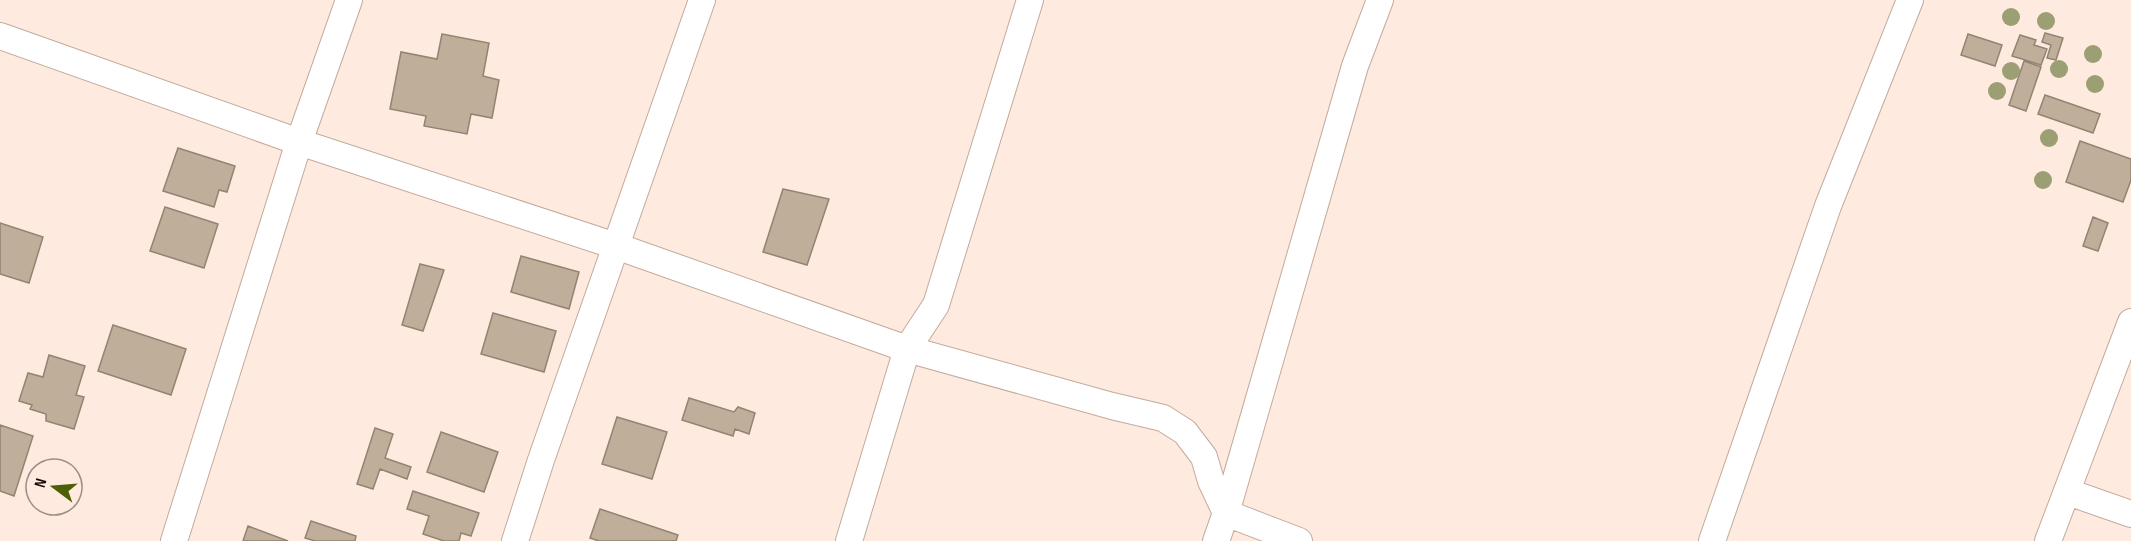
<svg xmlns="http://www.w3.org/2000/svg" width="2131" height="541" viewBox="0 0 2131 541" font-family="'Sofia Sans Condensed',sans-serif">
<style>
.building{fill:#beae9a;stroke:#938471;stroke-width:1.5}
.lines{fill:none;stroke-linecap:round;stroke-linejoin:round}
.street-casing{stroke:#c2ab9d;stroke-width:28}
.street{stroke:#fff;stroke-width:26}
.tree{fill:#9c9e73}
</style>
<rect width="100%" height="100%" fill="#feeade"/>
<path class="building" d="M2045 33 2063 38 2056 60 2047 58 2051 45 2042 42Z
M442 34 489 43 483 76 499 80 492 118 471 114 467 134 424 126 426 116 390 109 401 52 437 59Z
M1968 34 2002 45 1995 66 1961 55Z
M2020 35 2036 40 2034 45 2047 49 2041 65 2012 56Z
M2024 61 2041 67 2026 111 2009 105Z
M2045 95 2100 114 2093 133 2038 114Z
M2080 141 2131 159V180L2123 202 2066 182Z
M178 148 235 166 227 192 219 190 214 207 163 191Z
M783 189 829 199 807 265 763 252Z
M165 207 218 224 204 268 150 251Z
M2093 217 2108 223 2098 251 2083 246Z
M0 223 43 237 29 283 0 274Z
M521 256 579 272 569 309 511 292Z
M420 264 444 270 423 331 402 325Z
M493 313 556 331 544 372 481 354Z
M113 325 186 349 171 395 98 371Z
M49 355 85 366 76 395 84 397 74 429 46 421V414L30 409 32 405 19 401 28 373 43 377Z
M689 398 734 412 738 407 755 413 749 434 735 429 733 436 682 420Z
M617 417 667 432 652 479 602 464Z
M0 425 33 436 14 496 0 491Z
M375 428 393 434 385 458 411 467 407 479 380 469 373 489 357 484Z
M441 432 498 452 484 492 427 472Z
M413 491 479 513 471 536 461 533 459 541H444L423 534 429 516 407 509Z
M600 509 678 535 676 541H599L590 538Z
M311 521 356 536 355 541H315L305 538Z
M248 526 288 541H243Z"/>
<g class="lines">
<g class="street-casing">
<path id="street" d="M0 36 299 142 616 246 907 349 1112 406 1163 418 1185 432 1204 457 1211 481 1226 513 1299 541
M2068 492 2131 514
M174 541 299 142 349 0
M515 541 541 460 702 0
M849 541 907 349 936 305 1030 0
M1216 541 1226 513 1355 66 1380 0
M1712 541 1828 206 1910 0
M2048 541 2131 322"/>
</g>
<use href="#street" class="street"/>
</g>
<g class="tree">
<circle cx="2011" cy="17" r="9"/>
<circle cx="2046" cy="21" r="9"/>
<circle cx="2093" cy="54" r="9"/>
<circle cx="2059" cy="69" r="9"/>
<circle cx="2011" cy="71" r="9"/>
<circle cx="2095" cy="84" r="9"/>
<circle cx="1997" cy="91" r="9"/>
<circle cx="2049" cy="138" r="9"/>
<circle cx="2043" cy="180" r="9"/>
</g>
<g transform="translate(54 487) rotate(286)"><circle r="28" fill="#feeade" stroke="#9f9087" stroke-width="1.5"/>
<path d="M0-4.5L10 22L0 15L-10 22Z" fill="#4d5f04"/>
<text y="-9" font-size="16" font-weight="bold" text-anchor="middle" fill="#110905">N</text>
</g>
</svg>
